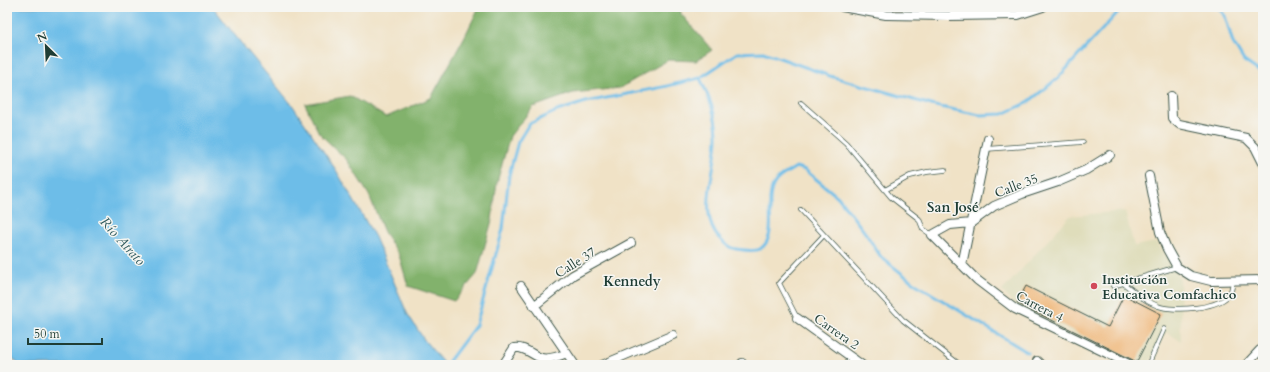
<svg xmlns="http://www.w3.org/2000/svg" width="1270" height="372" viewBox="0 0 1270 372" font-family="Cardo,serif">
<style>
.built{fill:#dfddbb}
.forest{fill:#82b26c;stroke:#507850}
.water{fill:#6dbde8;stroke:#467d8e}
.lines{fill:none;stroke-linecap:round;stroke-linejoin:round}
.stream{stroke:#6dbde8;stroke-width:3}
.building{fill:#efb271}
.lane-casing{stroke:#3e564a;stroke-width:5.5}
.street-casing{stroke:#3e564a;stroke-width:10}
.lane{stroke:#fff;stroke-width:4}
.street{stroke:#fff;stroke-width:8}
.poi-dot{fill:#d1495b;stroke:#f6f6f2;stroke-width:1.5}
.labels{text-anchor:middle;stroke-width:3;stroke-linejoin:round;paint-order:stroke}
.street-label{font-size:13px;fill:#1f3d34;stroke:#f6f6f2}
.poi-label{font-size:13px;font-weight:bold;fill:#1f3d34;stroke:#f6f6f2;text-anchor:start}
.neighbourhood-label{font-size:14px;font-weight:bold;fill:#1f3d34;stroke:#f6f6f2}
.water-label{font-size:14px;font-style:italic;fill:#325d61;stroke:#f6f6f2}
</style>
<rect width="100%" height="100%" fill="#f6f6f2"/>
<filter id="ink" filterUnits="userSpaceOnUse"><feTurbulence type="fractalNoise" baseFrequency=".025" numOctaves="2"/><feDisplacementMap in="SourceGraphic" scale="8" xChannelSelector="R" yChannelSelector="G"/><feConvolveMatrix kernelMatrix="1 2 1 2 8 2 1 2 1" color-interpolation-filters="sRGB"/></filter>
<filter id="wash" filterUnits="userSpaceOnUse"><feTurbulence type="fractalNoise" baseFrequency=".012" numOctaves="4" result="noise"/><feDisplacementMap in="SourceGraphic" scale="16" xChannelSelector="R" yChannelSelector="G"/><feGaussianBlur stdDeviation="0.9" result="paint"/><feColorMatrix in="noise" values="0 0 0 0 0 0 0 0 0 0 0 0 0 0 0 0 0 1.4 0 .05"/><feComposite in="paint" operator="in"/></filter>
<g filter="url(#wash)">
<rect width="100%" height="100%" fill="#f0e2c6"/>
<path class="built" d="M1125 211 1134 246 1156 242 1180 279 1181 341 1166 332 1148 365H1138L1015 305 1002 291 1070 216Z"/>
<path class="forest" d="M479 7H680L681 14 712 50 696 61 668 60 620 88 573 93 533 107 510 136 497 182 492 220 477 274 454 301 408 286 399 255 384 232 369 195 347 160 319 133 305 104 350 96 386 117 431 98 465 36Z"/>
<path class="water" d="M7 7H213L241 43 293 106 336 170 375 237 407 313 425 341 445 365H19L7 352Z"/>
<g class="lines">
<path class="stream" d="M1218 7 1225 16 1233 43 1244 61 1263 74
M700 78C709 98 716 113 717 135 718 166 695 216 721 240 726 245 729 248 736 249 743 250 754 252 760 249 780 236 763 202 774 184 778 176 789 172 796 167L805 170 838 197 866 234 881 257 914 283 1027 352
M446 365 476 325 503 229 509 175 518 142 529 124 557 111 586 102 663 87 700 78 737 53 763 52 830 76 935 106 980 115 1003 114 1027 103 1058 78 1120 10 1126 7"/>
</g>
<g id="blocks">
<path class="building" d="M1026 286 1108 327 1124 295 1161 314 1136 363 1133 360 1017 303Z"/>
</g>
</g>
<g filter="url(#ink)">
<use href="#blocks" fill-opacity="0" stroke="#3e564a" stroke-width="1"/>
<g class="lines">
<g class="lane-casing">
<path id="lane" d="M801 103 846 143 891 197 919 219 923 229 932 235
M986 149 1083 142
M885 190 910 176 927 172 945 170
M801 210 903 320 960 365
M1122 282C1133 291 1144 301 1158 306 1173 312 1221 309 1230 293 1232 290 1232 285 1233 281
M1113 286 1177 267
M797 318 779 283 824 235
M1148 365 1164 329"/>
</g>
<g class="street-casing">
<path id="street" d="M842 7 886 15 949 16 1018 15 1043 7
M1171 96 1172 118 1179 124 1246 138 1255 147 1263 163
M1110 155 1086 170 1058 182 1022 194 994 206 971 223 950 225 932 235 977 280 1015 309 1131 365
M1149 176 1160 232 1167 249 1177 267 1191 276 1211 281 1263 280
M962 265 988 139
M521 286 575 365
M534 306 573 275 631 243
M797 318 862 365
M1037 361 1041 365
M742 363 743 365
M503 365 514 348C524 346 532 355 541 358 550 360 559 356 567 353
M602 365 673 335
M847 365 854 359
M1246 365 1260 350"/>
</g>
<use href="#lane" class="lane"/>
<use href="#street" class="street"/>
</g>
</g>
<circle class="poi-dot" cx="1094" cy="286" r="4"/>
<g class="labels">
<g class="street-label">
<text transform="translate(1016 185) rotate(-21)" y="5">Calle 35</text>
<text transform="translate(575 262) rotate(-32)" y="5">Calle 37</text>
<text transform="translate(1040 306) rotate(28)" y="5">Carrera 4</text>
<text transform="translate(837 331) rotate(35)" y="5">Carrera 2</text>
</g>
<g class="poi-label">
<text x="1102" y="284">Institución<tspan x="1102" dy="15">Educativa Comfachico</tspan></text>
</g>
<g class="neighbourhood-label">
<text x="953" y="212">San José</text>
<text x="632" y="286">Kennedy</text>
</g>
<g class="water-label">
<text transform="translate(123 241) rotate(48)" y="5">Río Atrato</text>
</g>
</g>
<rect width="1270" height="372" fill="none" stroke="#f6f6f2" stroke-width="24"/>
<g transform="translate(46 46) rotate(336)" stroke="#f6f6f2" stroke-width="3" paint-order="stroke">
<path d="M0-3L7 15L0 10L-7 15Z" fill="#1f3d34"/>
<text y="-6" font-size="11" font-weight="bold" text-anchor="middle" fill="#1f3d34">N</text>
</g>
<path d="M28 338v6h74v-6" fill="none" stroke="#1f3d34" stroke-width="2"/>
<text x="34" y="338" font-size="12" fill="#1f3d34" stroke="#f6f6f2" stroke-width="3" paint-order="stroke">50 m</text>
</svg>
